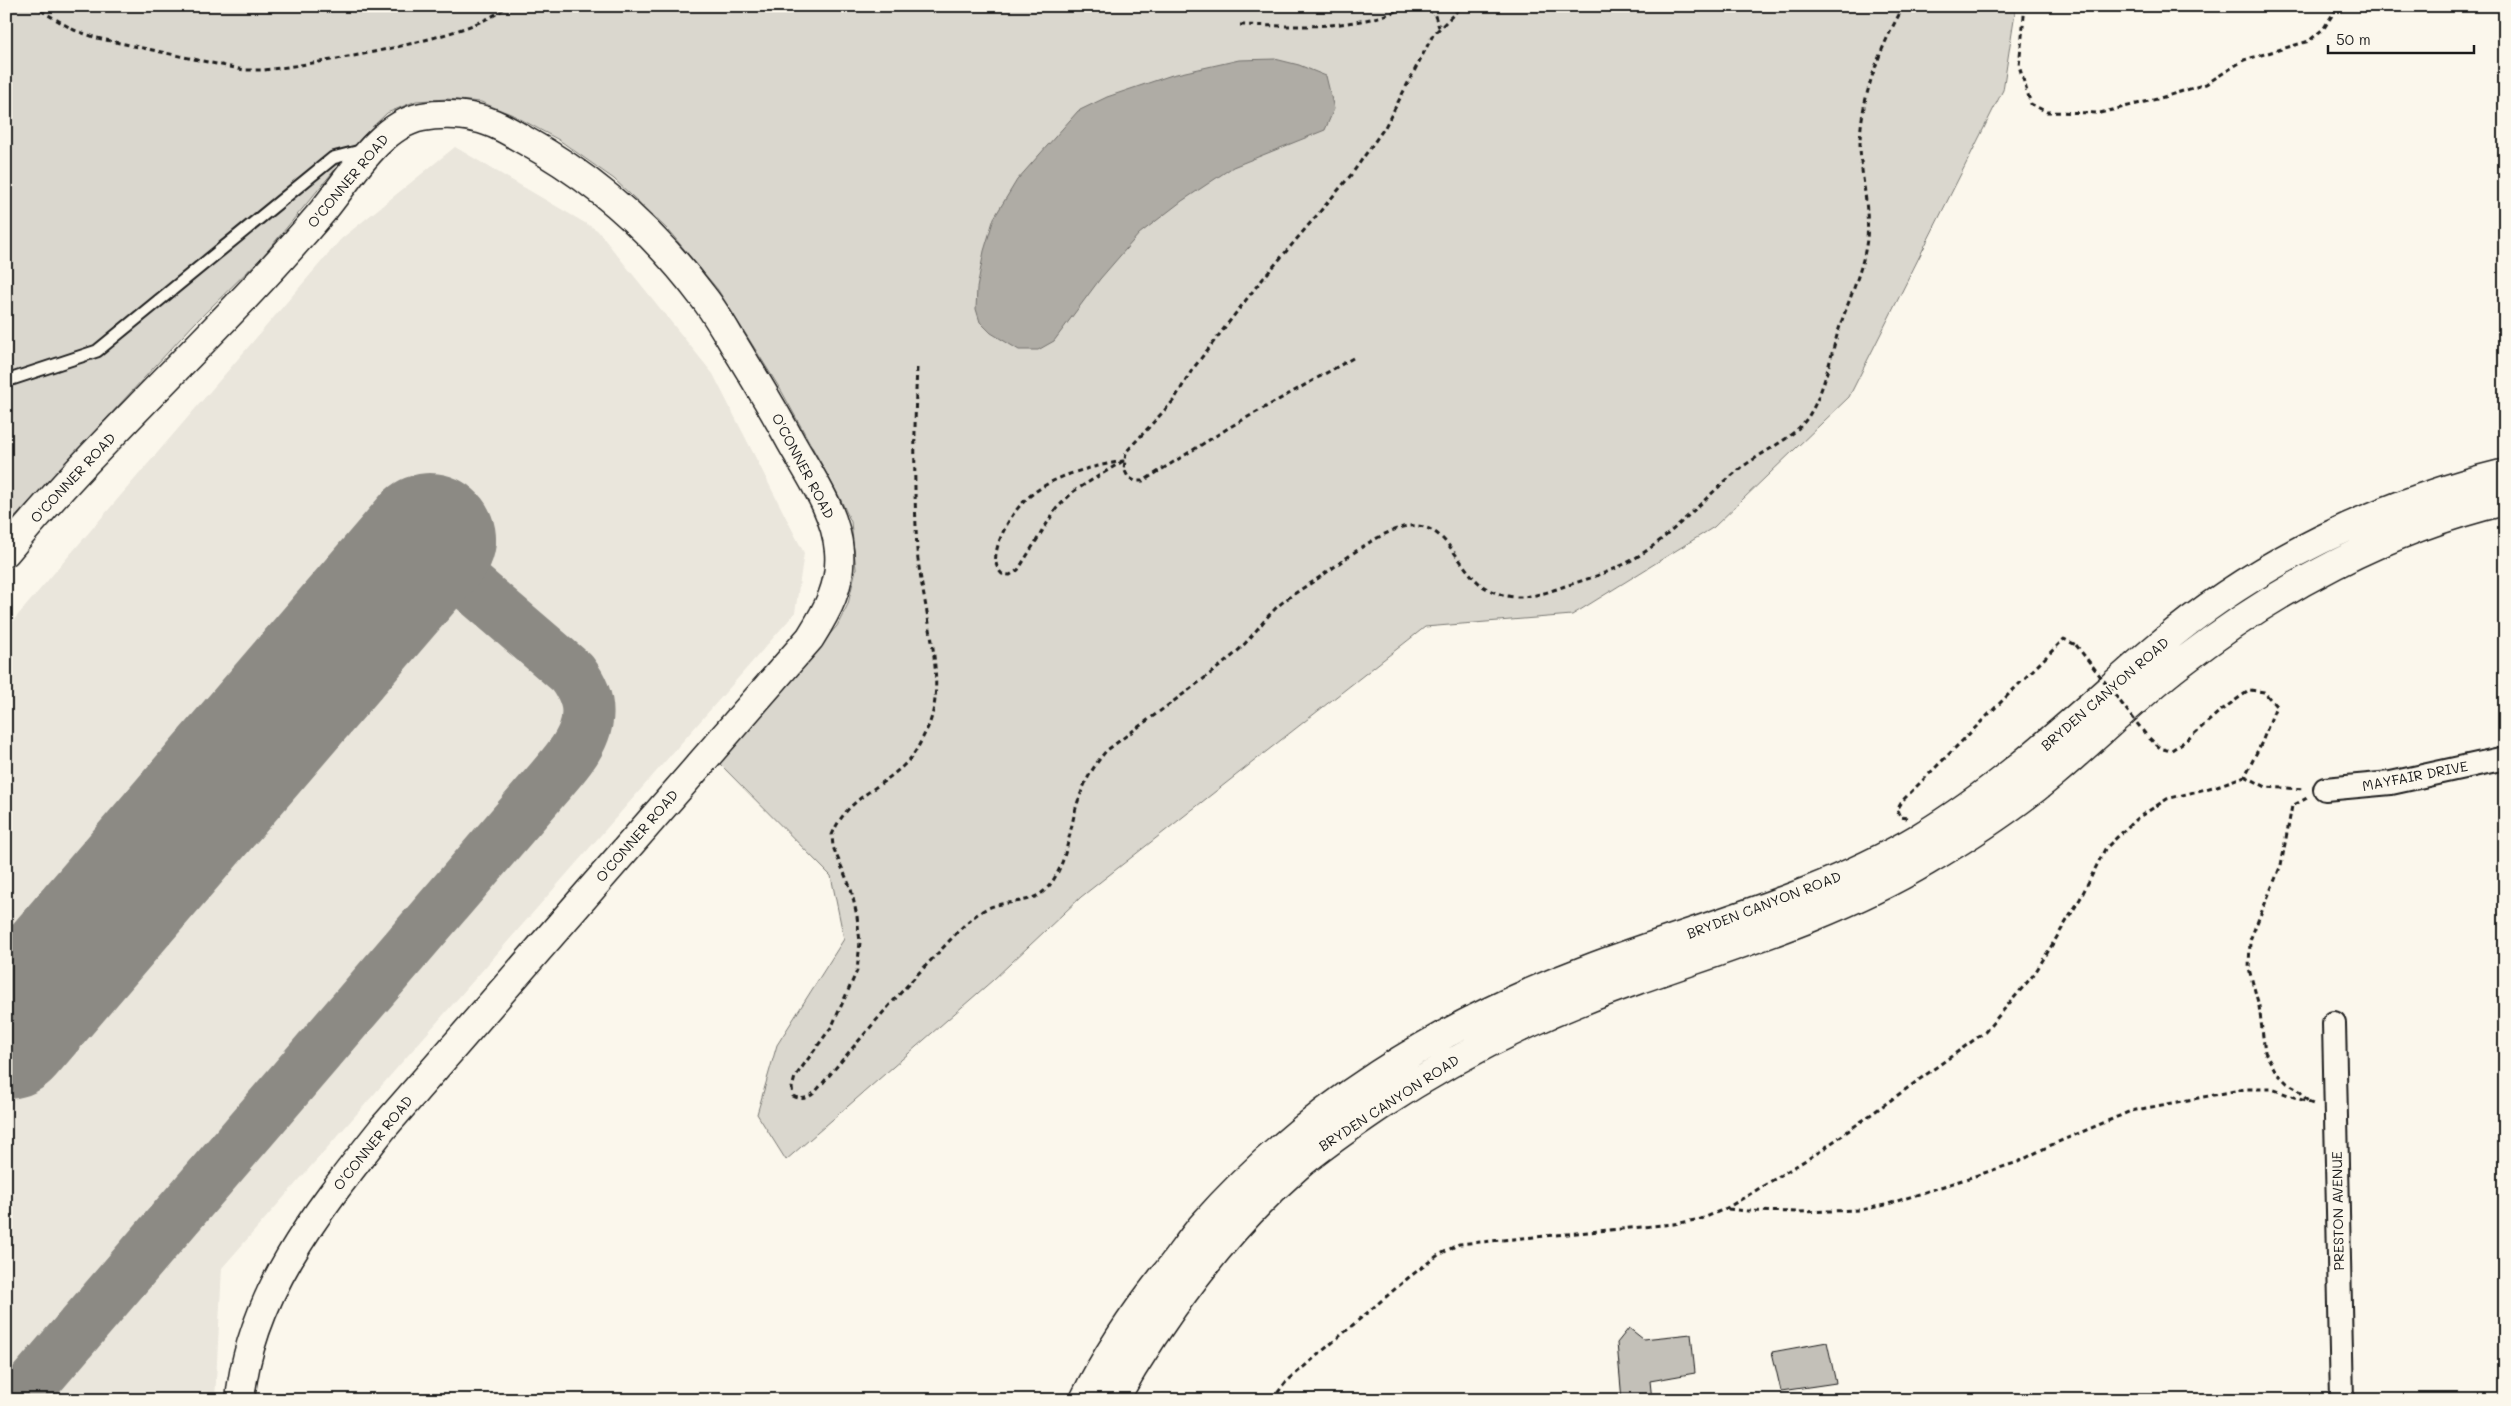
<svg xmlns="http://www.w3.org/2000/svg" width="2511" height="1406" viewBox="0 0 2511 1406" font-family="Mali,sans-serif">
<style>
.built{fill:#eae6dc}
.green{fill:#dad7ce;stroke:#7b7a75}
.water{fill:#afaca5;stroke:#74726e}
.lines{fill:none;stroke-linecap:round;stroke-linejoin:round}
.taxiway{stroke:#8c8a84;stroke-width:52}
.runway{stroke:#8c8a84;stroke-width:132}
.building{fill:#c3c0b8;stroke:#1c1c1c}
.lane-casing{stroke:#1c1c1c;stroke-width:15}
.street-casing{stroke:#1c1c1c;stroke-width:26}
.secondary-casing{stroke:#1c1c1c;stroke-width:31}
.primary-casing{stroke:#1c1c1c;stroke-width:31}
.path{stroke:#1c1c1c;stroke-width:3;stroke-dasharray:5 4;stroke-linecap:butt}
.lane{stroke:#fbf7ec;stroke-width:11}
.street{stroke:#fbf7ec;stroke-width:22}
.secondary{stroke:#fbf7ec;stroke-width:28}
.primary{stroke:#fbf7ec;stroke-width:28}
.path-bridge{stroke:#1c1c1c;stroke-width:3;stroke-dasharray:5 4;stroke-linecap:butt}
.labels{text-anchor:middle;stroke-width:4;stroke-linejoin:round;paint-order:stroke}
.street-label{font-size:14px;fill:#1c1c1c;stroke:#fbf7ec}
</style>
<rect width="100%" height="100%" fill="#fbf7ec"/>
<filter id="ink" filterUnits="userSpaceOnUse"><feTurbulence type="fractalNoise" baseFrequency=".02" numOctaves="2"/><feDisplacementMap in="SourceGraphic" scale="10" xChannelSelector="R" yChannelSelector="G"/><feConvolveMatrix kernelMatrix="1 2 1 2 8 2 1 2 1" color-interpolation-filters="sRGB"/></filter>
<g filter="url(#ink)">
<path class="built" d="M455 147 597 230 713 374 804 553 795 613 222 1268 215 1400H6V629L341 239Z"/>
<path class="green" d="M6 6H2016L2003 90 1849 397 1714 527 1572 615 1425 627 1081 897 993 980 786 1160 757 1114 777 1045 844 939 831 876 717 761 837 626 848 604 856 569 851 522 840 498 782 392 718 290 669 231 614 179 559 140 513 115 481 102 447 99 416 101 387 113 362 137 263 256 195 323 6 527Z"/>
<path class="water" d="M1275 59 1299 65 1326 76 1334 109 1325 130 1233 167 1182 201 1139 234 1100 279 1054 341 1038 350H1019L991 333 980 322 976 309 977 288 984 251 994 218 1017 180 1078 111 1107 97 1172 75 1239 60Z"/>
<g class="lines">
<path class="taxiway" d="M19 1400 539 794C570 757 610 722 572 673L466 582C430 562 407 577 377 599"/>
<path class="runway" d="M6 1033 430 539"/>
</g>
<path class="building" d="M1629 1328 1643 1339 1691 1334 1695 1373 1650 1381 1652 1400H1622L1617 1343Z
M1827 1342 1836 1383 1781 1391 1772 1352Z"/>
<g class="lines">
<g class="lane-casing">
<path id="lane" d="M6 381 97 351 333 158 364 150"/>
</g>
<g class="street-casing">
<path id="street" d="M2325 789 2391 783 2505 758
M2334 1023 2342 1400"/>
</g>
<g class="secondary-casing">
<path id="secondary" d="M6 552C105 433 222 330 322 212 348 181 379 125 422 117 438 114 459 114 475 118 492 121 509 131 524 140 595 179 656 234 704 298 715 312 724 328 733 343 753 376 773 408 791 442 810 476 836 512 839 551 842 585 827 611 810 638L383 1128C319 1209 250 1294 240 1400"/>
</g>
<g class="primary-casing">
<path id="primary" d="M1084 1400C1106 1355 1133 1315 1164 1276 1177 1260 1188 1243 1201 1227 1305 1108 1442 1024 1588 969 1699 927 1817 898 1920 837 2008 784 2080 713 2157 647 2257 562 2378 504 2505 473
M1114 1400C1161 1317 1225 1230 1297 1167 1323 1145 1351 1126 1379 1107 1460 1053 1545 1012 1637 980 1735 945 1837 915 1927 861 1971 835 2014 807 2053 774 2096 738 2136 697 2181 663 2276 589 2387 529 2505 501"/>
</g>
<path class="path" d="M33 6 74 30 97 38 244 70H264C315 64 472 39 507 6
M1420 6 1434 13 1439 27
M2025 6 2019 66 2031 104 2047 112 2100 113 2157 99 2206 84 2244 60 2309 41 2324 28 2338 6
M1240 25C1299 26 1353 31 1409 6
M1353 358 1230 427 1143 481H1135L1128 477 1124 469 1126 452 1174 400 1192 370 1256 287 1351 175 1385 127 1433 35 1462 6
M917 368C914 429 914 490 917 550 921 602 949 680 928 727 922 739 915 756 904 765 877 791 847 798 832 835L833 847 851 889 857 916 860 942 857 971 832 1026 795 1077 792 1088 793 1096C803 1101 809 1098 816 1091 856 1044 894 998 937 954 951 940 966 920 984 910 1006 898 1032 907 1049 886 1070 860 1069 822 1081 793 1087 777 1096 763 1106 751 1148 719 1191 690 1231 657 1248 643 1260 624 1275 609 1287 597 1304 588 1317 579 1342 562 1366 541 1394 530 1445 510 1453 565 1484 587 1490 591 1501 595 1508 596 1526 600 1549 592 1565 586 1588 579 1611 572 1632 560 1673 536 1704 497 1741 468 1764 450 1797 438 1811 412 1825 388 1830 358 1838 332 1848 301 1863 271 1867 239 1870 206 1860 174 1860 142 1861 96 1881 45 1904 6
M1123 461 1074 491 1056 509 1018 570 1010 575 1002 574C993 565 995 554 999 542 1020 484 1068 471 1123 461Z
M2245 776 2266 787 2304 789
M2307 798 2292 806 2281 865 2250 940 2249 969 2259 1006 2265 1052 2276 1072 2287 1083 2298 1089 2310 1104
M1907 818 1900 817 1897 810 1903 800 2064 639 2076 645
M1728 1209 1748 1211 1799 1212 1861 1210 1885 1205 2018 1162 2049 1146 2131 1111 2245 1089H2272L2316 1105
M1272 1400 1286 1382 1408 1278 1437 1256 1459 1244 1674 1224 1701 1219 1727 1208 1819 1152 1985 1032 2035 973 2080 899 2105 849 2136 819 2167 799 2217 786 2245 776 2262 742 2276 706 2264 692 2250 690 2220 711 2187 740 2170 751 2160 748 2147 736"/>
<use href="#lane" class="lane"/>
<use href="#street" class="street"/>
<use href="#secondary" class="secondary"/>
<use href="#primary" class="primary"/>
<path class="path-bridge" d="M2076 645 2147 736"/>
</g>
</g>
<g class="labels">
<g class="street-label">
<text transform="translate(348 181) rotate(-50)" y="5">O'CONNER ROAD</text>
<text transform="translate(803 466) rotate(62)" y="5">O'CONNER ROAD</text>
<text transform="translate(73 478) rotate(-47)" y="5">O'CONNER ROAD</text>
<text transform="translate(2105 694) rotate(-41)" y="5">BRYDEN CANYON ROAD</text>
<text transform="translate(2415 776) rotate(-11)" y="5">MAYFAIR DRIVE</text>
<text transform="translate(637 836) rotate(-49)" y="5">O'CONNER ROAD</text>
<text transform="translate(1764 905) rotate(-21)" y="5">BRYDEN CANYON ROAD</text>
<text transform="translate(1389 1103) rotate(-33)" y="5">BRYDEN CANYON ROAD</text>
<text transform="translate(373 1143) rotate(-51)" y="5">O'CONNER ROAD</text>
<text transform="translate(2338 1211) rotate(-91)" y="5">PRESTON AVENUE</text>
</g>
</g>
<rect width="2511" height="1406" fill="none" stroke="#fbf7ec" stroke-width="25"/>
<rect x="12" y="12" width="2486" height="1381" fill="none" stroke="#1c1c1c" stroke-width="2" filter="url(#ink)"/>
<path d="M2328 45v8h146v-8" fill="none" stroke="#1c1c1c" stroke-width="2.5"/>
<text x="2336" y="45" font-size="15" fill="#1c1c1c" stroke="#fbf7ec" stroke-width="4" paint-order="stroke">50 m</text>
</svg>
